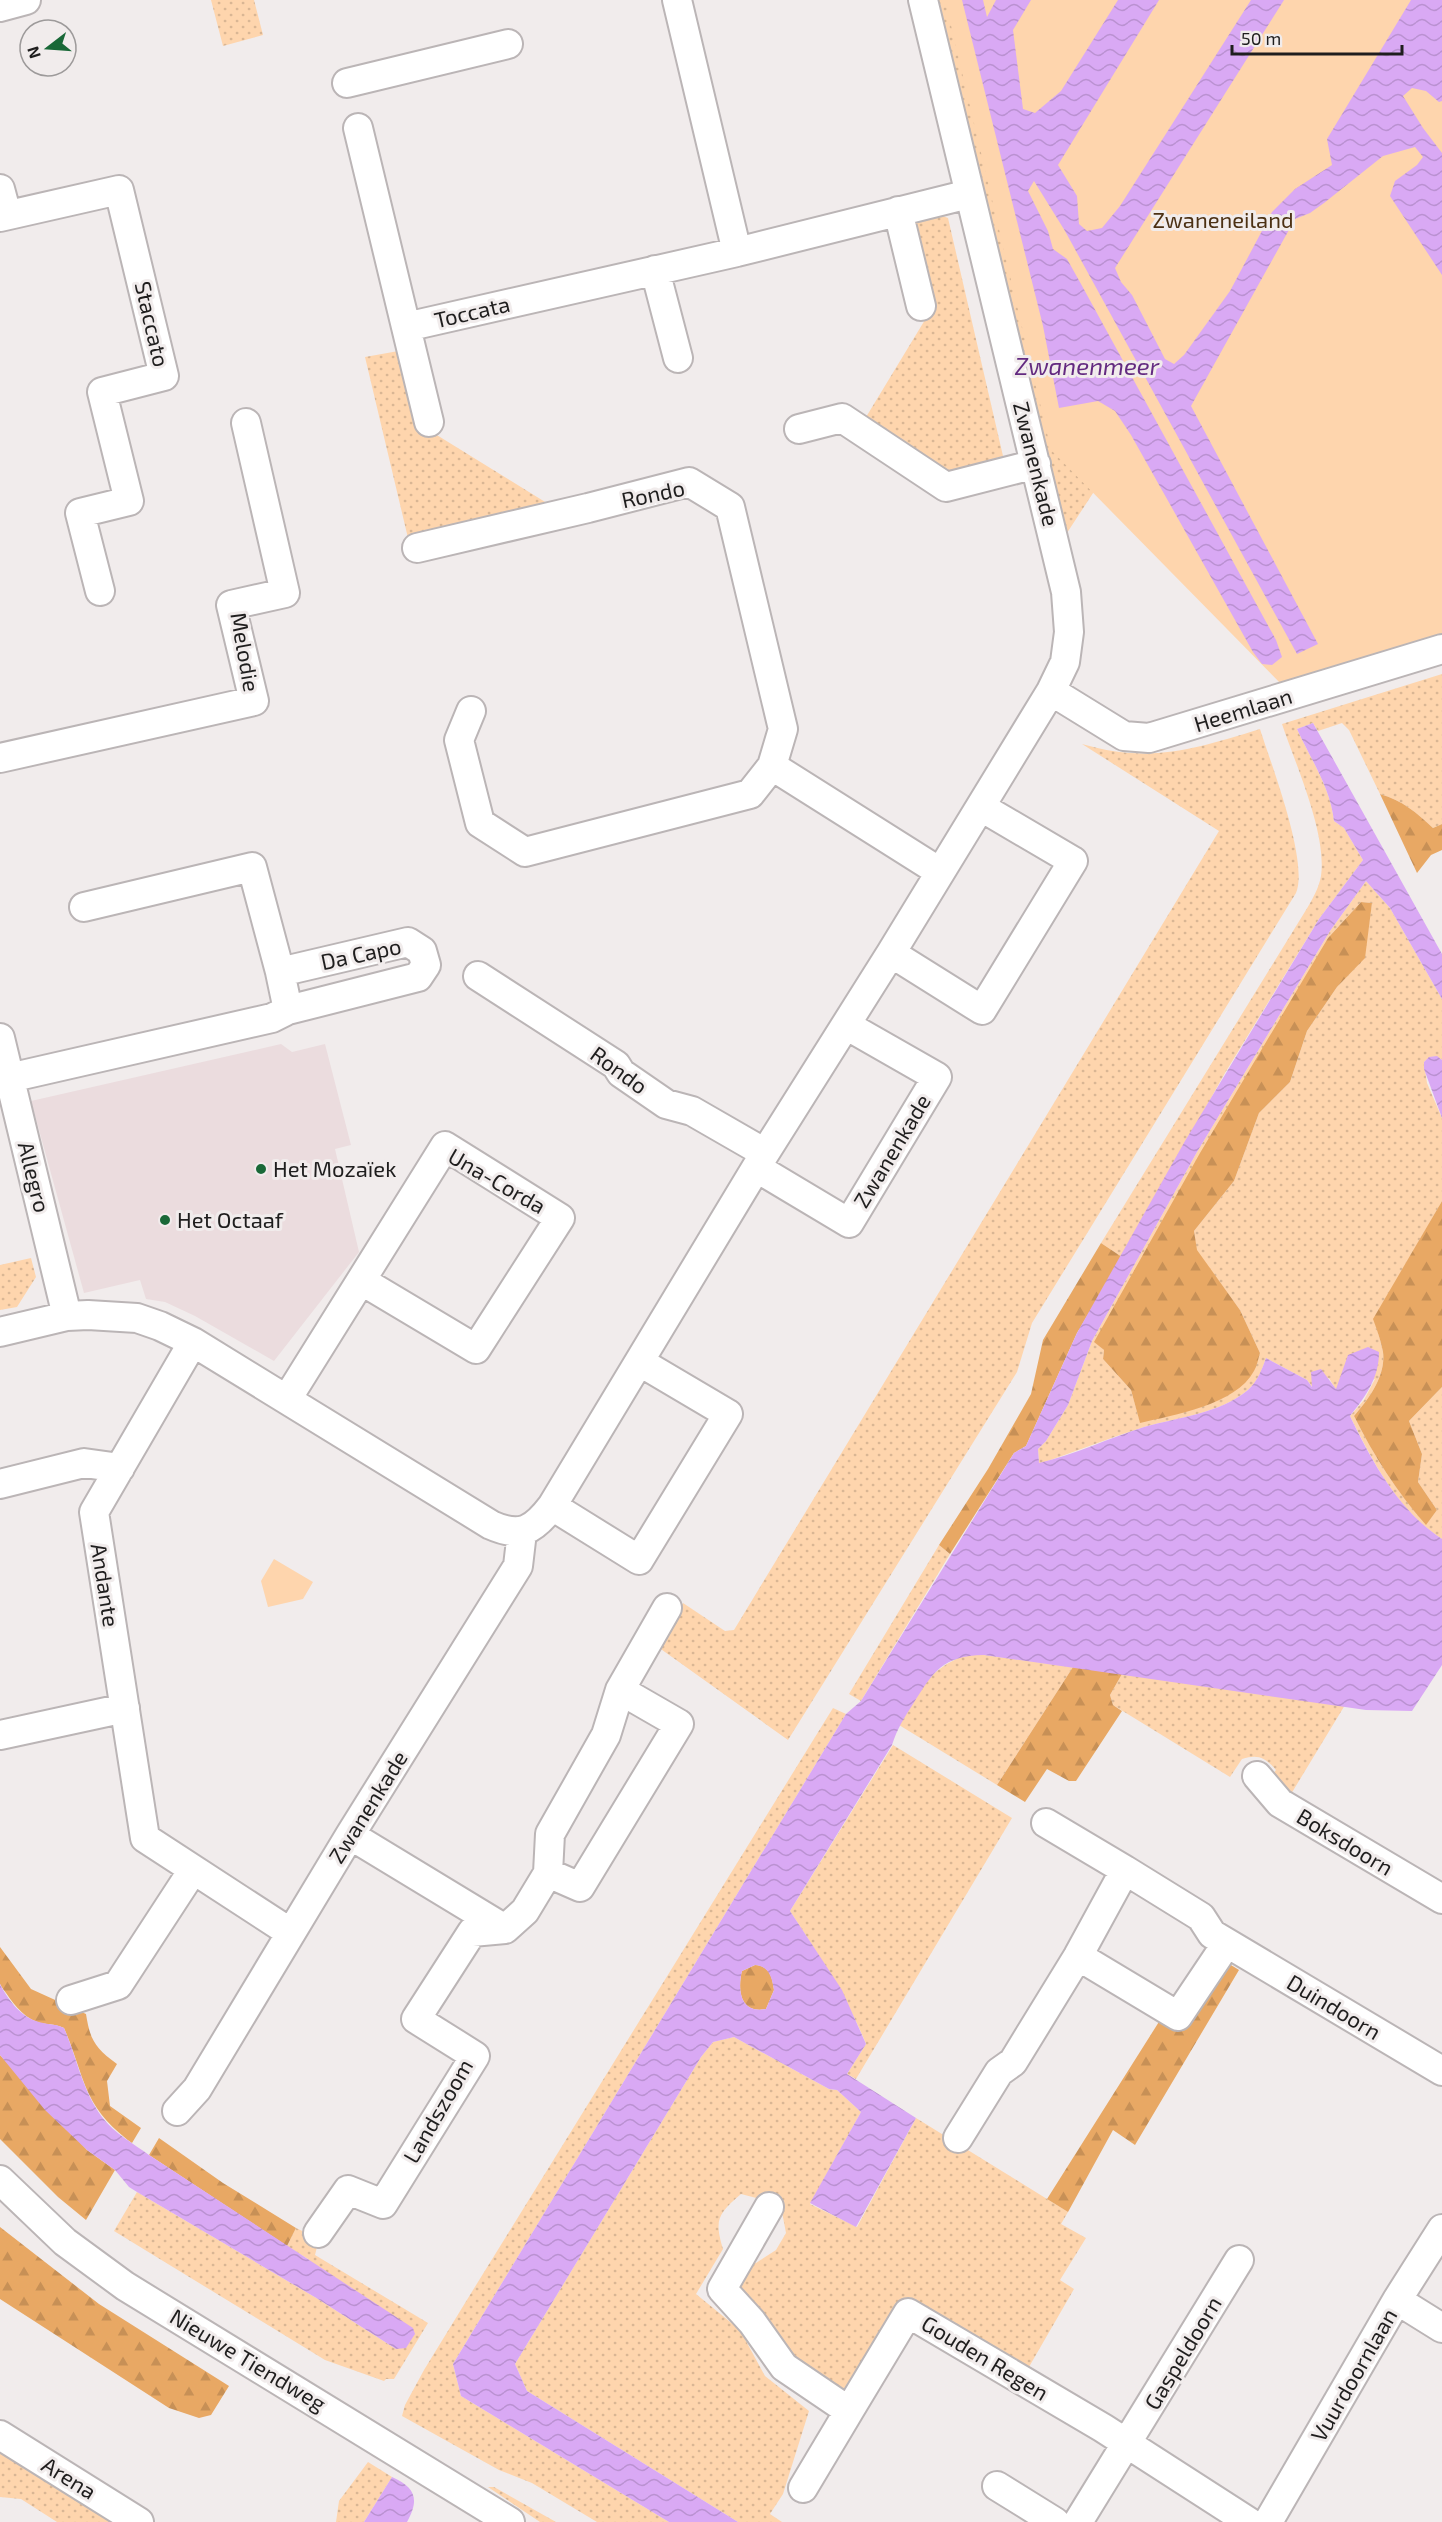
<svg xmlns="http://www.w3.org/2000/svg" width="1442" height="2522" viewBox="0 0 1442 2522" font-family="'Exo 2',sans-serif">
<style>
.built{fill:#ebdcde}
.grass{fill:url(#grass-dots);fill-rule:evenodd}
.forest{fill:url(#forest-firs)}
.park{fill:#fed5ad}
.water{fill:url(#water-waves);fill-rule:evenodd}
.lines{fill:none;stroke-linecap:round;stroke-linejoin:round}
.minor-casing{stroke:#bbb5b6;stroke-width:32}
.minor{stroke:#fff;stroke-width:28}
.poi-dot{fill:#196837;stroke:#f1ecec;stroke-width:2}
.labels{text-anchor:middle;stroke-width:6;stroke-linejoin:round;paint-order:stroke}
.park-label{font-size:22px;fill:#4c3114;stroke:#f1ecec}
.street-label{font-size:22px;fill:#1f1e1e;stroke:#f1ecec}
.poi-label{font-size:22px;fill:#1f1e1e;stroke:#f1ecec;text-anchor:start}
.water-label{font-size:24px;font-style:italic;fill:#632a80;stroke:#f1ecec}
</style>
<defs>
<pattern id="grass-dots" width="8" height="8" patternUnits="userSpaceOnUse" patternTransform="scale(1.5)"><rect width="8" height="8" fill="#fed5ad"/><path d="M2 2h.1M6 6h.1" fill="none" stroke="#d9b694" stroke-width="1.8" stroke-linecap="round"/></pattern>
<pattern id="forest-firs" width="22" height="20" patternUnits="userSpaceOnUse" patternTransform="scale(1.5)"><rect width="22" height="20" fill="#e8a864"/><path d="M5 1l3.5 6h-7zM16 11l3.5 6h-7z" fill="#c79056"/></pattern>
<pattern id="water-waves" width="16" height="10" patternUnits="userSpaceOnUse" patternTransform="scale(1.5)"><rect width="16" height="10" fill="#d9a9f4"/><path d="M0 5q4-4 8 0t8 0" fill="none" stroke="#ba91d1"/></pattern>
</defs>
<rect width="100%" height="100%" fill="#f1ecec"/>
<path class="built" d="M281 1044 292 1052 325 1044 351 1145 335 1149 359 1252 274 1361 195 1316 165 1302 146 1299 140 1280 84 1293 31 1101Z"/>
<path class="grass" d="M211 0H254L263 35 223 46Z
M930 0H962L1131 435 1063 539Z
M932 212 948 218 1003 456 938 475 860 427 934 305 913 217Z
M404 350 419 424 550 505 408 538 365 357Z
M1442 674V824L1433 828C1416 812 1403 801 1380 794L1349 730 1342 723 1318 731 1313 723 1297 729C1311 760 1330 786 1334 821L1344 828 1363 860 1319 919 1225 1073 1122 1257 1101 1243 1306 910C1312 900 1319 888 1321 876 1327 833 1296 766 1282 724Z
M1260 729C1271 764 1309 862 1296 893L1032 1323 1017 1372 788 1740 658 1647 683 1603 725 1631 734 1630 1219 831 1082 744C1150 764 1195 749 1260 729Z
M1366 881 1390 908 1442 999V1060C1435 1055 1430 1056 1424 1062L1427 1083 1442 1118V1201L1374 1319C1377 1330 1381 1341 1383 1352 1386 1376 1369 1399 1354 1416 1374 1456 1396 1491 1426 1524L1437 1510 1418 1482 1422 1454 1409 1421 1442 1387V1539C1398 1511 1373 1462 1350 1416L1364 1400 1375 1379 1336 1390 1329 1378 1313 1388 1307 1380 1266 1358C1262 1370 1258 1381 1248 1390 1219 1414 1179 1417 1144 1427 1109 1438 1074 1452 1039 1464L1038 1449 1046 1441 1068 1405 1092 1341 1197 1152 1330 931ZM1361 902 1372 903 1364 958 1337 987 1307 1031 1290 1082 1259 1113 1234 1181 1194 1231 1196 1250 1240 1310 1260 1353 1253 1372 1140 1422 1131 1390 1103 1359 1104 1350 1095 1342 1328 938Z
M31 1258 36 1277 17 1307 0 1310V1265Z
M939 1545 950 1554 861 1701 849 1694Z
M966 1655H984L1073 1667 997 1785 899 1725C921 1691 926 1670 966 1655Z
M1122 1674 1345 1705 1288 1799 1273 1774 1276 1770C1265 1757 1258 1754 1242 1759L1230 1777 1113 1705 1110 1695Z
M833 1708 846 1714 453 2364 461 2396 669 2522H597L532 2483 499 2470 402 2416 405 2405 424 2370 473 2290Z
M893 1745 1012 1818 856 2079 847 2074 866 2044C847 1996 818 1954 790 1911Z
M734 2037 829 2089 837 2090 861 2112 810 2204 857 2227 916 2118 1068 2212 1061 2224 1086 2238 1060 2280 1074 2289 1022 2379 900 2304 841 2399 721 2293 733 2259 756 2263 776 2250 786 2233 782 2212 764 2200 741 2194C718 2214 714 2219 723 2249L696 2294 740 2330 765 2376 809 2411 783 2494 770 2514 782 2522H738L527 2391 515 2364 701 2057 713 2042Z
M137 2192 318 2299 396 2349 308 2259 287 2246 296 2228 319 2239 315 2255 428 2323 394 2379H386L384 2381 325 2360 114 2231Z
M0 2448 122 2522H57L21 2499 0 2497Z
M368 2462 392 2477 364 2522H336L339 2501Z
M488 2487H494L556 2522H540Z"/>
<path class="forest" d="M1380 794C1403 801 1416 812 1433 828L1442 824V850L1431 855 1417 873Z
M1361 902 1372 903 1365 958 1337 987 1307 1031 1290 1082 1259 1113 1234 1181 1194 1231 1197 1250 1240 1310 1260 1353C1258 1359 1257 1366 1254 1371 1236 1405 1173 1415 1140 1423L1131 1390 1103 1359 1104 1350 1094 1342 1200 1153 1328 938Z
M1442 1201V1387L1409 1421 1422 1454 1418 1482 1437 1510 1426 1525C1396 1491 1374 1456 1354 1416 1369 1399 1386 1376 1383 1352 1381 1341 1377 1330 1373 1319Z
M1101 1243 1122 1257 1077 1333 1026 1446 1014 1453 950 1554 939 1545 988 1469 1031 1394 1043 1340Z
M1073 1667 1122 1674 1110 1695 1113 1705 1122 1711 1076 1781H1069L1047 1769 1025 1802 997 1785Z
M0 1947 31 1989 86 2014C90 2040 95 2048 117 2064L107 2081 110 2106 141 2128 132 2143C82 2106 86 2079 64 2028 54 2023 46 2025 37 2022 21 2016 12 2001 3 1989L0 1984Z
M1205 1949 1239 1970 1135 2145 1113 2130 1068 2212 1047 2199Z
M755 1965C770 1966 772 1977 774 1990L766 2009C741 2014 737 1991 742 1971Z
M0 2055 87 2150 115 2170 86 2220 58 2197 0 2139Z
M159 2138 223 2183 296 2228 287 2246 149 2155Z
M0 2227 99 2304 229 2386 211 2415 199 2418 169 2408 0 2299Z"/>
<path class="park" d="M945 0H1442V641L1284 687 1051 450Z
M274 1559 313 1582 303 1599 268 1607 261 1581Z"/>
<path class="water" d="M962 0H983L987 17 996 0H1031L1013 30 1023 109 1035 113 1061 91 1118 0H1159L1058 165 1077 196 1079 224 1087 231 1102 228 1120 206 1251 0H1284L1115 268 1121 282 1132 295 1165 359 1174 364 1184 355 1230 291 1272 212 1295 189 1332 165 1327 139 1411 0H1442V101L1439 102 1426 91 1412 88 1403 96 1423 128 1442 153V275L1390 196 1395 181 1417 165 1423 157 1415 147 1383 156 1324 203 1310 213 1295 219 1191 406 1318 644 1297 654 1065 231 1034 181 1028 191 1048 231 1053 249 1067 259 1081 284 1276 640 1282 657 1272 665 1262 664 1253 652 1131 435 1115 411 1098 401 1059 408 1043 326Z
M1313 723 1442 954V999L1390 908 1366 881 1330 931 1197 1152 1092 1341 1068 1405 1046 1441 1038 1449 1039 1463C1074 1455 1109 1438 1144 1427 1179 1417 1219 1414 1248 1390 1258 1381 1262 1369 1266 1358L1307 1380 1312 1387 1311 1372 1321 1369 1336 1389 1348 1355 1368 1347 1379 1352C1379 1378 1366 1396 1350 1416 1372 1462 1399 1511 1442 1539V1665L1412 1711 1366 1710 984 1655C942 1656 934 1671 913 1704 904 1718 897 1729 892 1745L790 1911 842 1990 866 2044 847 2074 916 2118 856 2227 810 2203 861 2112 837 2090 829 2089 734 2037 713 2042 701 2057 515 2364 527 2391 738 2522H669L461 2396 453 2364 846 1714 861 1701 1014 1453 1026 1446 1077 1333 1185 1141 1319 919 1363 860 1344 828 1334 821C1330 786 1311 760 1297 729ZM755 1965C769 1966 772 1977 774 1990L766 2009C741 2014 737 1991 742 1971Z
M1437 1056 1442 1060V1118L1424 1069V1062L1429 1057Z
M0 1984C7 1998 20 2016 36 2021 46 2025 54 2023 64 2028 77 2058 82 2090 102 2117 114 2133 134 2144 149 2155L413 2328 415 2334 406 2348 396 2349 318 2299 137 2192 129 2187 115 2170 87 2150 45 2110 0 2055Z
M392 2477C415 2487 420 2499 407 2522H364Z"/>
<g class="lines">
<g class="minor-casing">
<path id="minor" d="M677 0 737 252
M0 7 26 0
M347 83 508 44
M358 128 406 327 737 252 969 194
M0 189 7 215
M898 211 921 306
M0 217 119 190 164 376 102 392 129 501 80 513 100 591
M655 270 678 358
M406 327 429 422
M799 429 842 418 946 487 1036 464
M417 548 588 508 689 482 730 507 783 729 772 766 750 794 525 852 480 823 459 740 471 711
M1051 691 1124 736 1149 738 1442 649
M0 758 254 701 231 605 285 593 246 423
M772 766 940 872
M84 907 252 867 280 972
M891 953 982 1010 1073 861 981 807
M478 976 616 1065 621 1073 666 1104 692 1111 765 1153
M0 1038 67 1316
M9 1078 272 1018 288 1010 280 972 408 942 422 951 426 965 418 977 288 1010
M757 1168 849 1223 937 1077 846 1025
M0 1332 67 1316 88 1315 137 1318 160 1326 193 1342 491 1525C520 1538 533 1531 552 1506L765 1153 891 953 1051 691 1065 662 1069 632 1066 592 923 0
M193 1342 94 1512 145 1838 291 1933
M287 1399 445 1146 560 1218 476 1349 362 1281
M0 1484 84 1463 120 1468
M552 1506 639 1560 728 1414 640 1362
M0 1735 125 1708
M1257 1776 1280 1803 1442 1899
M1046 1823 1125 1870
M350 1835 505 1929
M548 1873 580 1887 679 1724 620 1690
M1078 1956 1178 2016 1227 1943
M71 2000 118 1985 193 1870
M177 2111 197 2089 350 1835 518 1566 522 1532
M958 2138 999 2072 1013 2062 1078 1956 1125 1870 1201 1917 1212 1934 1442 2071
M0 2180 65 2242 125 2286 510 2522
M769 2207 722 2289 752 2322 784 2367 849 2411 908 2313 1103 2428 1249 2522
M318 2233 348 2190 383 2204 475 2056 416 2019 472 1932 505 1929 525 1911 548 1873 550 1834 606 1735 620 1690 667 1608
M1397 2300 1442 2328
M0 2435 139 2522
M997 2486 1055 2522
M803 2488 849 2411
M1078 2522 1239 2260
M1268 2522 1397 2300 1442 2229"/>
</g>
<use href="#minor" class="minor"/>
</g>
<g class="poi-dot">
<circle cx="261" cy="1169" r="6"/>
<circle cx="165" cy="1220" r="6"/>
</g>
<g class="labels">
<g class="park-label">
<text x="1223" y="228">Zwaneneiland</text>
</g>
<g class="street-label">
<text transform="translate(472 312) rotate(-13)" y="8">Toccata</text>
<text transform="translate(152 324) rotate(77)" y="8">Staccato</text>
<text transform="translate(1036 464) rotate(76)" y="8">Zwanenkade</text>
<text transform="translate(653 494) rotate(-12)" y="8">Rondo</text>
<text transform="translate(245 652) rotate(80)" y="8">Melodie</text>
<text transform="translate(1243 710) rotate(-17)" y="8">Heemlaan</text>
<text transform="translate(361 954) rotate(-12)" y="8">Da Capo</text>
<text transform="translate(619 1070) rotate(36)" y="8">Rondo</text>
<text transform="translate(892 1151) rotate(-59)" y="8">Zwanenkade</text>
<text transform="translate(34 1177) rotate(76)" y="8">Allegro</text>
<text transform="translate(497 1181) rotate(30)" y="8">Una-Corda</text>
<text transform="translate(105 1585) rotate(81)" y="8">Andante</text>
<text transform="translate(368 1807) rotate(-58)" y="8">Zwanenkade</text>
<text transform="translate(1345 1842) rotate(31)" y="8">Boksdoorn</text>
<text transform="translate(1334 2007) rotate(31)" y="8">Duindoorn</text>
<text transform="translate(438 2111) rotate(-60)" y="8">Landszoom</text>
<text transform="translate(1183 2353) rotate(-59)" y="8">Gaspeldoorn</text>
<text transform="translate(985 2358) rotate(31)" y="8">Gouden Regen</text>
<text transform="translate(248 2360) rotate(31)" y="8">Nieuwe Tiendweg</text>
<text transform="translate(1354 2375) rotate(-60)" y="8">Vuurdoornlaan</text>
<text transform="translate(69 2478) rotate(32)" y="8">Arena</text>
</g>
<g class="poi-label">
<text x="273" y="1177">Het Mozaïek</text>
<text x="177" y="1228">Het Octaaf</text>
</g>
<g class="water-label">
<text x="1087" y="375">Zwanenmeer</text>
</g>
</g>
<g transform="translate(48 48) rotate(253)"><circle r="28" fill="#f1ecec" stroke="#9d9a9a" stroke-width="1.5"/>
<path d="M0-4.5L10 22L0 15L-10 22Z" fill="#196837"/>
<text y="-9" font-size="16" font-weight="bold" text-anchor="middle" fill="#1f1e1e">N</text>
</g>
<path d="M1232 45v9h170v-9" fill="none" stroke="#1f1e1e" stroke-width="3"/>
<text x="1241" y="45" font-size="18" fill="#1f1e1e" stroke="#f1ecec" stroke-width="4.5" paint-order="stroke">50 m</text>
</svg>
